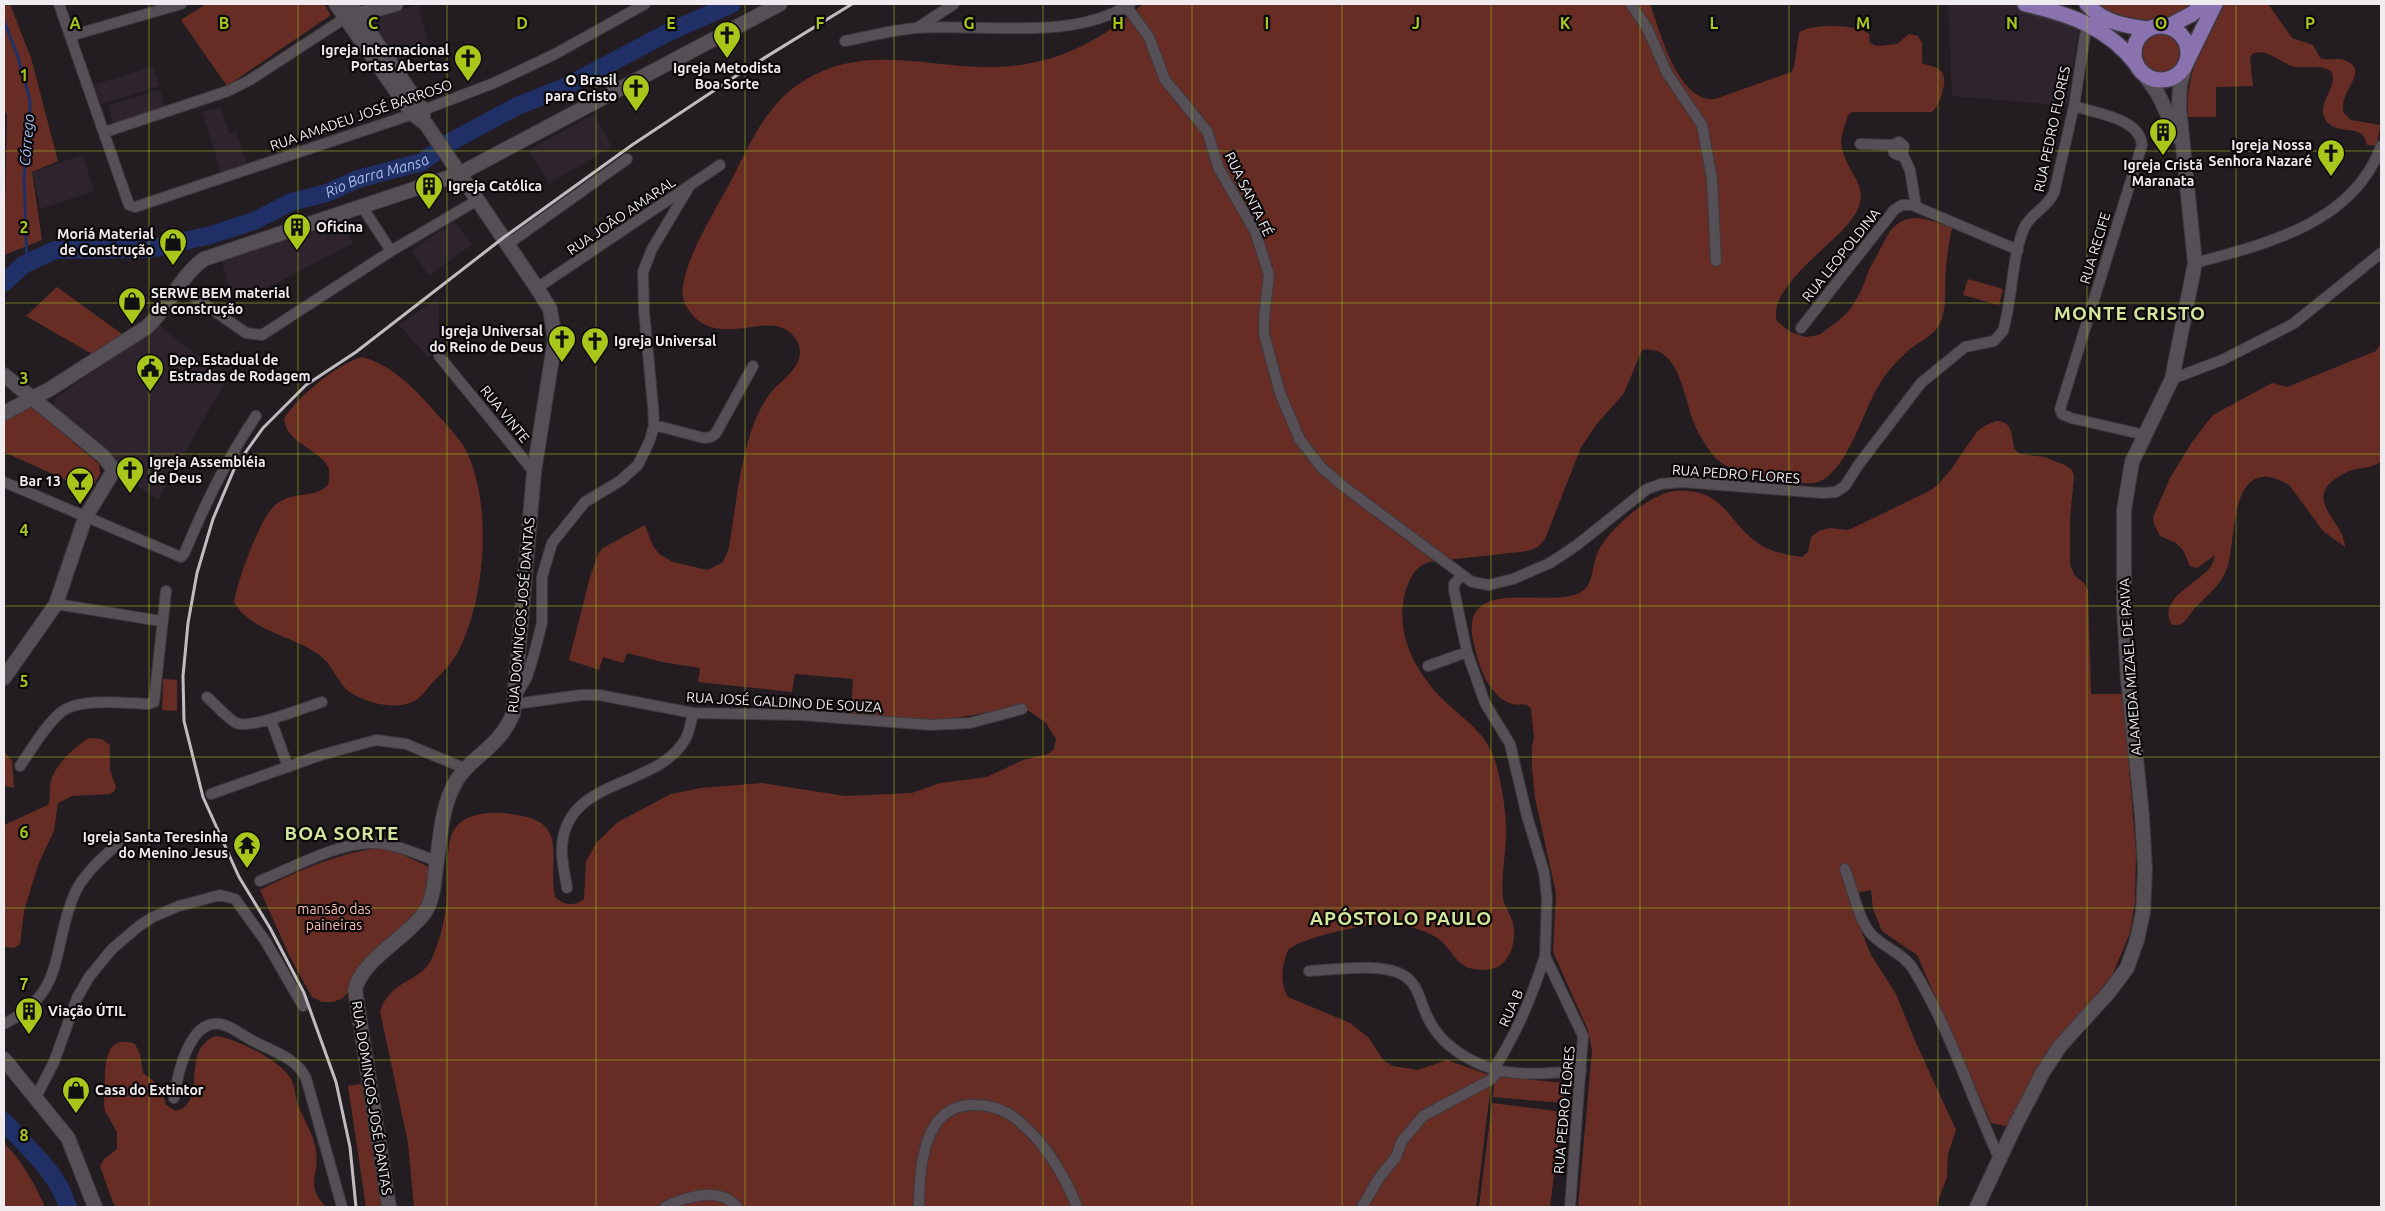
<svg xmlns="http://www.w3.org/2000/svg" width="2385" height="1211" viewBox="0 0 2385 1211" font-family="Ubuntu,sans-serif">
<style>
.built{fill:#2f242e}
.green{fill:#672d25}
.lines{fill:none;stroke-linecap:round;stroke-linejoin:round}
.stream{stroke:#202f65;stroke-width:3}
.river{stroke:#202f65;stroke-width:18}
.minor-casing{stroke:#3e393e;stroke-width:12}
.tertiary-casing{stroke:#3e393e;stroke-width:16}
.primary-casing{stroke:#3e393e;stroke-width:18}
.minor{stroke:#574f56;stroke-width:10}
.tertiary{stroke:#574f56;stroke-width:14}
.primary{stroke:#8972ad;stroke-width:15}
.rail{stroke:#c1bcc0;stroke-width:3}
.grid{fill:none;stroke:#a9c71b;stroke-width:1;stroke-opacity:0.55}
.labels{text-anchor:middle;stroke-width:4.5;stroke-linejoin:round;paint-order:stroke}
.poi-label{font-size:14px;font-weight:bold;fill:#f0ebef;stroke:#0b080a;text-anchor:start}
.street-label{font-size:14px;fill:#f0ebef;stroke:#0b080a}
.park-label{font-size:14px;fill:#fcbbb0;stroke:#0b080a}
.water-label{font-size:15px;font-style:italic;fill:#aabdf0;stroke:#0b080a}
.district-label{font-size:19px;font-weight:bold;letter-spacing:1px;fill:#d3e69b;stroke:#0b080a}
.grid-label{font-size:16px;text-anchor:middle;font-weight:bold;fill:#a9c71b;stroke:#0b080a;stroke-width:4.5;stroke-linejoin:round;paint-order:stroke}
</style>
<rect width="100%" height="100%" fill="#231d22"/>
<path class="built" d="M1948 4H2011L2079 26 2067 106 1952 96Z
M418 5 429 45 395 64 371 25 372 17Z
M153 66 159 86 101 104 94 85Z
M160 90 165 107 113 123 108 105Z
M221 107 229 134 236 132 247 165 221 172 202 112Z
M594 114 612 147 549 183 529 150Z
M83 155 94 191 40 209 33 172Z
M338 218 353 243 254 295 230 291 221 258Z
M454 221 472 245 429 275 412 251Z
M438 298 439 350 428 357 399 325Z
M159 326 227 378 158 500 120 474 111 460 55 408V398Z"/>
<path class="green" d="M4 4H10L31 58 58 161 32 172 42 240 4 255 7 115 4 110Z
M206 4H324L331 15 227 86 181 20Z
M1143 4H1650C1660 31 1678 103 1715 99L1791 72 1794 67 1799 33C1809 23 1859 24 1869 34L1870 43 1877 46 1897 44 1909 34 1918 36 1922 43V63C1928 66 1936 66 1941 71 1949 80 1940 105 1932 112H1853L1848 115C1845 126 1839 138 1842 149 1849 177 1874 188 1852 219 1835 243 1766 289 1777 321L1790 332 1806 337 1819 335 1838 321 1850 310 1861 291 1869 270 1890 231C1910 209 1928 220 1952 228 1949 242 1947 256 1946 269 1944 286 1948 310 1939 325 1933 336 1919 342 1910 349 1897 360 1884 375 1876 390 1863 413 1843 481 1813 483 1787 485 1729 476 1713 455 1706 446 1698 434 1694 423 1684 399 1680 344 1642 350L1624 393 1596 425 1581 447 1545 539 1538 547 1528 551 1429 562C1415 566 1409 579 1405 593 1394 636 1418 678 1450 706 1470 724 1488 736 1496 764 1502 786 1507 815 1506 838 1505 858 1501 879 1503 899 1505 908 1511 915 1513 923 1516 936 1513 953 1504 962 1497 971 1479 971 1469 968 1455 963 1449 945 1436 937 1422 929 1406 925 1389 924 1369 923 1301 937 1288 950 1282 965 1279 982 1288 997L1350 1023 1369 1038 1383 1060 1393 1066 1418 1070 1447 1060 1492 1076 1476 1207H414L408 1143 380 1011C392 978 421 983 432 958 439 942 444 924 446 907 449 888 444 842 455 828 467 812 493 811 511 814 572 821 547 857 555 897 563 905 575 907 584 899L586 862 596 843 618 822 671 794 701 788 762 783 845 796 912 793 940 783 987 777 1023 760 1048 754 1054 749 1056 739 1046 723 1022 706 940 721 851 713 853 679 795 674 792 692 698 682 700 668 662 662 627 653 623 663 603 657 599 670 569 660 590 577 598 554 603 548 645 525 652 544 659 554 673 562 708 570 723 562 729 548C736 506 741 447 760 410 764 403 768 395 774 389 786 377 808 362 797 341 776 303 722 352 691 313 684 305 681 296 683 286 689 249 717 209 734 175 751 141 768 103 802 82 862 43 924 67 989 67 1051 67 1097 44 1143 4Z
M2091 4H2197C2188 9 2179 16 2170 20 2143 31 2114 16 2091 4Z
M2224 4H2268L2292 38 2313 45 2320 58C2330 62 2340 55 2350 63 2367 75 2337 93 2344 113L2351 120 2380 125 2377 146 2367 145C2366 142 2366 140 2364 137 2358 125 2332 136 2324 117 2318 101 2339 86 2331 71 2318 63 2306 70 2292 66 2279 62 2266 47 2252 54L2250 59 2253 86 2216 87V117H2188C2185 73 2204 41 2224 4Z
M2141 54a20 20 0 1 1 40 0a20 20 0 1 1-40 0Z
M1968 279 2003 289 1999 305 1963 295Z
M57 287 122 334 92 354 26 316Z
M2381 343V462C2370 469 2356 467 2345 473 2297 498 2344 519 2345 547L2323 531 2290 486C2283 481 2278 479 2269 477 2229 472 2236 546 2227 568 2221 586 2206 596 2194 609 2187 618 2183 628 2171 624 2158 597 2199 584 2211 566 2213 563 2214 559 2215 555L2197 568 2190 566 2183 550 2176 543 2160 536 2154 524 2153 517 2170 478 2192 442 2213 415 2272 383 2287 387 2376 351Z
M362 357C389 364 411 385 429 405 443 422 462 438 470 459 491 513 485 596 460 648 454 661 442 673 432 683 427 689 422 696 416 700 398 711 369 704 351 693 338 684 334 668 323 658 296 635 253 634 234 602 238 580 259 520 275 505 277 503 282 501 285 499 302 492 314 498 328 485 329 479 331 470 327 465 317 449 286 442 284 419 297 397 337 364 362 357Z
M30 406 99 464 100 474 90 491 4 452V420Z
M1996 421C2013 421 2012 436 2014 448L2020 454 2044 457 2065 465 2072 470 2074 477 2070 518V565L2075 576 2084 583 2088 590 2091 694H2123L2136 853 2135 902 2130 933 2112 976 2055 1044 2009 1127 1991 1123 1917 955 1882 931 1873 909 1871 890 1856 893 1862 933 1871 955 1896 994 1916 1043 1956 1130 1948 1154 1947 1177 1936 1207H1578L1592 1051 1588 1030 1553 952 1556 893 1535 798 1532 767V747L1534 738 1531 708C1525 702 1520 706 1513 704 1503 702 1495 694 1490 686 1481 674 1476 654 1473 640 1459 569 1563 615 1586 588 1593 580 1593 562 1598 552 1608 529 1652 492 1676 491 1725 488 1727 522 1759 544 1771 552 1788 555 1802 557L1808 552 1811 537 1819 531 1830 528 1847 530 1853 528 1929 491 1938 485 1952 468 1976 433 1984 426Z
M163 679 177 680V711L162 710Z
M89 738 102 739 110 745V770L116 787 114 792 109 794 72 796 58 803 54 831 38 865 24 911 20 944 14 948 4 947V825L48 805C51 799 49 793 50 786 52 767 74 747 89 738Z
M4 752 12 760 14 788 4 786Z
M379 848 399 853 431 868 428 898 343 998 333 1002H322L312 997 290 957 260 890C297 871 338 853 379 848Z
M216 1036C235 1038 282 1061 291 1079 295 1086 295 1096 298 1105 304 1120 314 1135 316 1151 320 1176 304 1184 326 1207H116L113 1203 100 1166 104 1159 117 1149V1132L105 1111 104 1105C107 1084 97 1030 135 1044L140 1054 143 1073 161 1087 166 1105 176 1111C209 1103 179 1049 216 1036Z
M1495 1076 1565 1083 1563 1103 1493 1097Z
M365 1083 384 1207H366L348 1086Z
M1492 1103 1562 1112 1550 1207H1479Z
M4 1143C22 1161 35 1184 45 1207H4Z"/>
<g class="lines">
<path class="stream" d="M4 21 18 57 30 100V133L24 176 27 263"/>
<g class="river">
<path id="s1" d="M4 283 23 265 55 250 150 249 211 235 254 221 291 202 327 193 358 179 422 162 447 144 517 106 563 88 669 32 732 4"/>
<path d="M4 1121C29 1151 55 1168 68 1207"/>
</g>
<g class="minor-casing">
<path id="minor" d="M59 4 129 205 135 207 413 114 494 83 555 54 645 4
M1631 4 1647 28 1667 73 1702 125 1712 179 1716 261
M1126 6 1149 37 1165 80 1207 131 1219 169 1255 231 1269 275 1264 319V334L1280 393 1300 440 1321 467 1343 486 1472 582 1489 585 1513 579 1550 563 1577 545 1647 489 1661 484 1682 482 1822 493 1836 492 1845 486 1859 464 1921 383 1965 347 1994 341 2003 331C2013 297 2011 260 2024 228 2030 214 2047 208 2054 193L2074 106 2087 23
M917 28 954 4
M70 36 181 4
M845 41C869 36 893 30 916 28 982 23 1072 42 1130 4
M2074 106C2094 113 2140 118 2142 145L2060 409 2062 414 2071 418 2145 435
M105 132 228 91 250 80 345 18
M1860 144 1892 145 1899 142 1904 146 1903 152 1898 155 1894 153 1892 145
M1902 153 1910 170 1916 206
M361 205 391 251
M508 244 627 159
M2195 263C2266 244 2354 223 2381 146
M180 287 246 333 262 335 391 251 476 201
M537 288 720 165
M1801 328 1894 210 1902 205H1912L2018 250
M439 356 534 472
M2172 379 2222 360 2293 324 2381 253
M654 425 704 438 711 437 716 433 753 366
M4 482 181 557 185 552C206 502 225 462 256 416
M1462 575 1454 584V590L1467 652 1485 703 1510 744 1527 816 1544 872 1547 899 1545 956 1583 1036 1570 1207
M56 604 161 621
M1428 666 1467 652
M516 696 527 677 534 654 542 623V577L552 543 585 502 620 481 638 465 650 440 654 425 653 406 644 311 643 272 652 249 689 187
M207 697C216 705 225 716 236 723 249 730 306 707 322 702
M515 704 581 695H599L693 713 800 715 931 725 970 723 1022 709
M271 720 288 767
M20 766C32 749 44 727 60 713 78 697 125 703 148 704L154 702 166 591
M211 794 321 755 376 740 406 744 464 768
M1845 869C1852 887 1859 922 1872 935 1886 949 1904 953 1915 972 1950 1030 1971 1097 1999 1158
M260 881C292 868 335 844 370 843 392 842 416 854 437 861
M567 888C565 874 561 861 562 846 567 776 659 789 686 738 690 730 691 722 693 713
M1309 971C1336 970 1380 962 1403 975 1420 985 1420 1004 1429 1020 1444 1050 1483 1071 1516 1073 1538 1075 1560 1072 1581 1071
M4 1024C67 992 51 950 74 895 83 873 107 854 124 838
M1494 1069C1518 1030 1531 999 1545 956
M36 1097 54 1062 77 998 89 977 112 949 139 926 153 917 179 906 220 895 235 899 266 942 303 1006
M174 1098C177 1076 189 1019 220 1024 233 1026 245 1038 257 1043 275 1052 297 1059 306 1078L342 1207
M665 1207C686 1197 719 1186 737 1207
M919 1207C919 1168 923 1103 975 1105 993 1105 1010 1112 1023 1125 1047 1146 1066 1178 1077 1207
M1362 1207 1379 1178 1396 1157 1402 1141 1423 1116 1492 1079 1498 1070"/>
</g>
<g class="tertiary-casing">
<path id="tertiary" d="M336 4 401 98 413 114 426 124 537 288 550 309 555 339 534 472 513 714C497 752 466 757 452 789 442 810 440 838 437 860 434 877 435 897 425 912 407 938 362 959 355 990L389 1207
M350 4 423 110V120
M349 17 396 4
M2141 70 2158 94 2178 137
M4 375 103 456 114 470 85 518 56 604 4 678
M4 413 50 389 147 327C169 307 180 276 204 259L459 174 780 4
M4 1059 68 1138 95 1207
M1977 1207 2014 1128 2043 1072 2060 1046 2109 992 2127 968 2137 940 2143 912 2145 870 2142 816 2128 680 2124 606V510L2132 462 2172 379 2195 263 2179 107 2180 85 2186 63"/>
</g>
<g class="primary-casing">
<path id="primary" d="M2025 4C2069 14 2108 27 2137 65
M2087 4C2103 23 2126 26 2149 29
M2134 53a27 27 0 1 1 54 0a27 27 0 1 1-54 0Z
M2167 27 2192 14 2204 4
M2188 59 2215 4"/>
</g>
<use href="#minor" class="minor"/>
<use href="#tertiary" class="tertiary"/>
<use href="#primary" class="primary"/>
<path class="rail" d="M356 1207 350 1147 336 1082 304 993 270 928 239 877 203 797 184 721 183 676 188 623 197 573 213 519 235 467 263 428 306 385 356 352 503 238 632 145 748 68 852 4"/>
</g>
<path class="grid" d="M149 4V1207M298 4V1207M447 4V1207M596 4V1207M745 4V1207M894 4V1207M1043 4V1207M1192 4V1207M1342 4V1207M1491 4V1207M1640 4V1207M1789 4V1207M1938 4V1207M2087 4V1207M2236 4V1207M4 151H2381M4 303H2381M4 454H2381M4 606H2381M4 757H2381M4 908H2381M4 1060H2381"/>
<defs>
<g id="church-pin" transform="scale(1.4375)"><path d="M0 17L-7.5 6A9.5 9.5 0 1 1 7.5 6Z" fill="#a9c71b" stroke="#0b080a"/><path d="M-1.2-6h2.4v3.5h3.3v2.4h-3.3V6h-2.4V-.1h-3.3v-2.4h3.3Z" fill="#111"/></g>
<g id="building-pin" transform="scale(1.4375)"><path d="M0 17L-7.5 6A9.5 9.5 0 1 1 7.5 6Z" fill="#a9c71b" stroke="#0b080a"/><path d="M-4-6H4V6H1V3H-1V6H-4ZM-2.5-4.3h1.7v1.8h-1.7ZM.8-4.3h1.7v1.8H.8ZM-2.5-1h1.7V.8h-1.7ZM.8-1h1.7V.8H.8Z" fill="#111"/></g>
<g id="shop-pin" transform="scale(1.4375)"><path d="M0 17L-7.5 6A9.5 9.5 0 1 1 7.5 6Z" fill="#a9c71b" stroke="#0b080a"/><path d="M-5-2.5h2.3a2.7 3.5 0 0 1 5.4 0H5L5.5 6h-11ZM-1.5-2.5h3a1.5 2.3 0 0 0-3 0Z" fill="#111"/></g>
<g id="civic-pin" transform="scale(1.4375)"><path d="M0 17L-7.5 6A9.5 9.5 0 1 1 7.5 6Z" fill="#a9c71b" stroke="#0b080a"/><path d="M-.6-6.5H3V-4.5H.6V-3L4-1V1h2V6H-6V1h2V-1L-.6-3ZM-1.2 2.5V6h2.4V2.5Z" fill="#111"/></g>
<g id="bar-pin" transform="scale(1.4375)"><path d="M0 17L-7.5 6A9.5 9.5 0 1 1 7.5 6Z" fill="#a9c71b" stroke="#0b080a"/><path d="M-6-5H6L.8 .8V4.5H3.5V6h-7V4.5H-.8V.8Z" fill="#111"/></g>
<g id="temple-pin" transform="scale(1.4375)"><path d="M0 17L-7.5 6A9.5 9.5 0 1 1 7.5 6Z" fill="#a9c71b" stroke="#0b080a"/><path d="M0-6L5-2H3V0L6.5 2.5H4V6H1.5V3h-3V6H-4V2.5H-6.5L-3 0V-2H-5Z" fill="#111"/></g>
</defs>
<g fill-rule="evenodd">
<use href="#church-pin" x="727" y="35"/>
<use href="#church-pin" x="468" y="58"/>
<use href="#church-pin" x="636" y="88"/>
<use href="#building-pin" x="2163" y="132"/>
<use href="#church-pin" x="2331" y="153"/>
<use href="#building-pin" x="429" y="186"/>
<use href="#building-pin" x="297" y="227"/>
<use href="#shop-pin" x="173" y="242"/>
<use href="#shop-pin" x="132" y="301"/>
<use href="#church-pin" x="562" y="339"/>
<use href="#church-pin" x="595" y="341"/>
<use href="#civic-pin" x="150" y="368"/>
<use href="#church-pin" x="130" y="470"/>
<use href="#bar-pin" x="80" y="481"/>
<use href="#temple-pin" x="247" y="845"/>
<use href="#building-pin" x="29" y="1011"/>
<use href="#shop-pin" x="76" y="1090"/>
</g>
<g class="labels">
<g class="poi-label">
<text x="449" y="55" text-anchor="end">Igreja Internacional<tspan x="449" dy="16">Portas Abertas</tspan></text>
<text x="727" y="73" text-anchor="middle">Igreja Metodista<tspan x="727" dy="16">Boa Sorte</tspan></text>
<text x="617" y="85" text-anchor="end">O Brasil<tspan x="617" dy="16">para Cristo</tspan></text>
<text x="2312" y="150" text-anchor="end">Igreja Nossa<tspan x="2312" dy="16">Senhora Nazaré</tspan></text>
<text x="2163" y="170" text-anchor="middle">Igreja Cristã<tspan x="2163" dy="16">Maranata</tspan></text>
<text x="448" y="191">Igreja Católica</text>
<text x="316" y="232">Oficina</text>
<text x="154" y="239" text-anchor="end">Moriá Material<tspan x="154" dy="16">de Construção</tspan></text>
<text x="151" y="298">SERWE BEM material<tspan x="151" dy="16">de construção</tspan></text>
<text x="543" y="336" text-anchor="end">Igreja Universal<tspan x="543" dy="16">do Reino de Deus</tspan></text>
<text x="614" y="346">Igreja Universal</text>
<text x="169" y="365">Dep. Estadual de<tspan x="169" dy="16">Estradas de Rodagem</tspan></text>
<text x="149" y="467">Igreja Assembléia<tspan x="149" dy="16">de Deus</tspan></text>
<text x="61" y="486" text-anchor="end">Bar 13</text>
<text x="228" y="842" text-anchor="end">Igreja Santa Teresinha<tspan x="228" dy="16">do Menino Jesus</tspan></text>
<text x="48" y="1016">Viação ÚTIL</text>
<text x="95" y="1095">Casa do Extintor</text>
</g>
<g class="street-label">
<text transform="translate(361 115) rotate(-19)" y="5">RUA AMADEU JOSÉ BARROSO</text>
<text transform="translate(2052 129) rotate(-78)" y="5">RUA PEDRO FLORES</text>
<text transform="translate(1249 194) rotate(64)" y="5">RUA SANTA FÉ</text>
<text transform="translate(621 216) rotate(-34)" y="5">RUA JOÃO AMARAL</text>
<text transform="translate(2095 248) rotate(-73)" y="5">RUA RECIFE</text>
<text transform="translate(1841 255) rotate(-51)" y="5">RUA LEOPOLDINA</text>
<text transform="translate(505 414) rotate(51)" y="5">RUA VINTE</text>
<text transform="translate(1736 474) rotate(4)" y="5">RUA PEDRO FLORES</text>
<text transform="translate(521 615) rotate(-85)" y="5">RUA DOMINGOS JOSÉ DANTAS</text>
<text transform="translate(2130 667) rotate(-94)" y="5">ALAMEDA MIZAEL DE PAIVA</text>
<text transform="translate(784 702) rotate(3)" y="5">RUA JOSÉ GALDINO DE SOUZA</text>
<text transform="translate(1511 1008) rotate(-66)" y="5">RUA B</text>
<text transform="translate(372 1098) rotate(81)" y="5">RUA DOMINGOS JOSÉ DANTAS</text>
<text transform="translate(1564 1110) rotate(-85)" y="5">RUA PEDRO FLORES</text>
</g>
<g class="park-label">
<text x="334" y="914">mansão das<tspan x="334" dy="16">paineiras</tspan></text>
</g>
<g class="water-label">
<text transform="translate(27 140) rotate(-85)" y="5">Córrego</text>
<text dy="5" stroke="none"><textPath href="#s1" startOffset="396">Rio Barra Mansa</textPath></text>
</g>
<g class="district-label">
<text x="2130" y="320">MONTE CRISTO</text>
<text x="342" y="840">BOA SORTE</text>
<text x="1401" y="925">APÓSTOLO PAULO</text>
</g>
</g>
<g class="grid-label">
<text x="75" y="29">A</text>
<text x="224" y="29">B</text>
<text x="373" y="29">C</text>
<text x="522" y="29">D</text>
<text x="671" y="29">E</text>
<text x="820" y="29">F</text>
<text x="969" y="29">G</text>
<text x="1118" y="29">H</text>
<text x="1267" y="29">I</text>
<text x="1416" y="29">J</text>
<text x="1565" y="29">K</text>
<text x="1714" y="29">L</text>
<text x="1863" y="29">M</text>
<text x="2012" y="29">N</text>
<text x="2161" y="29">O</text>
<text x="2310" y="29">P</text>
<text x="24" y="81">1</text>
<text x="24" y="233">2</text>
<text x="24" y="384">3</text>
<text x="24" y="536">4</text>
<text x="24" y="687">5</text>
<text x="24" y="838">6</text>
<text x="24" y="990">7</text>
<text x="24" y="1141">8</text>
</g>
<rect width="2385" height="1211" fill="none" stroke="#f0ebef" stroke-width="10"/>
</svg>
